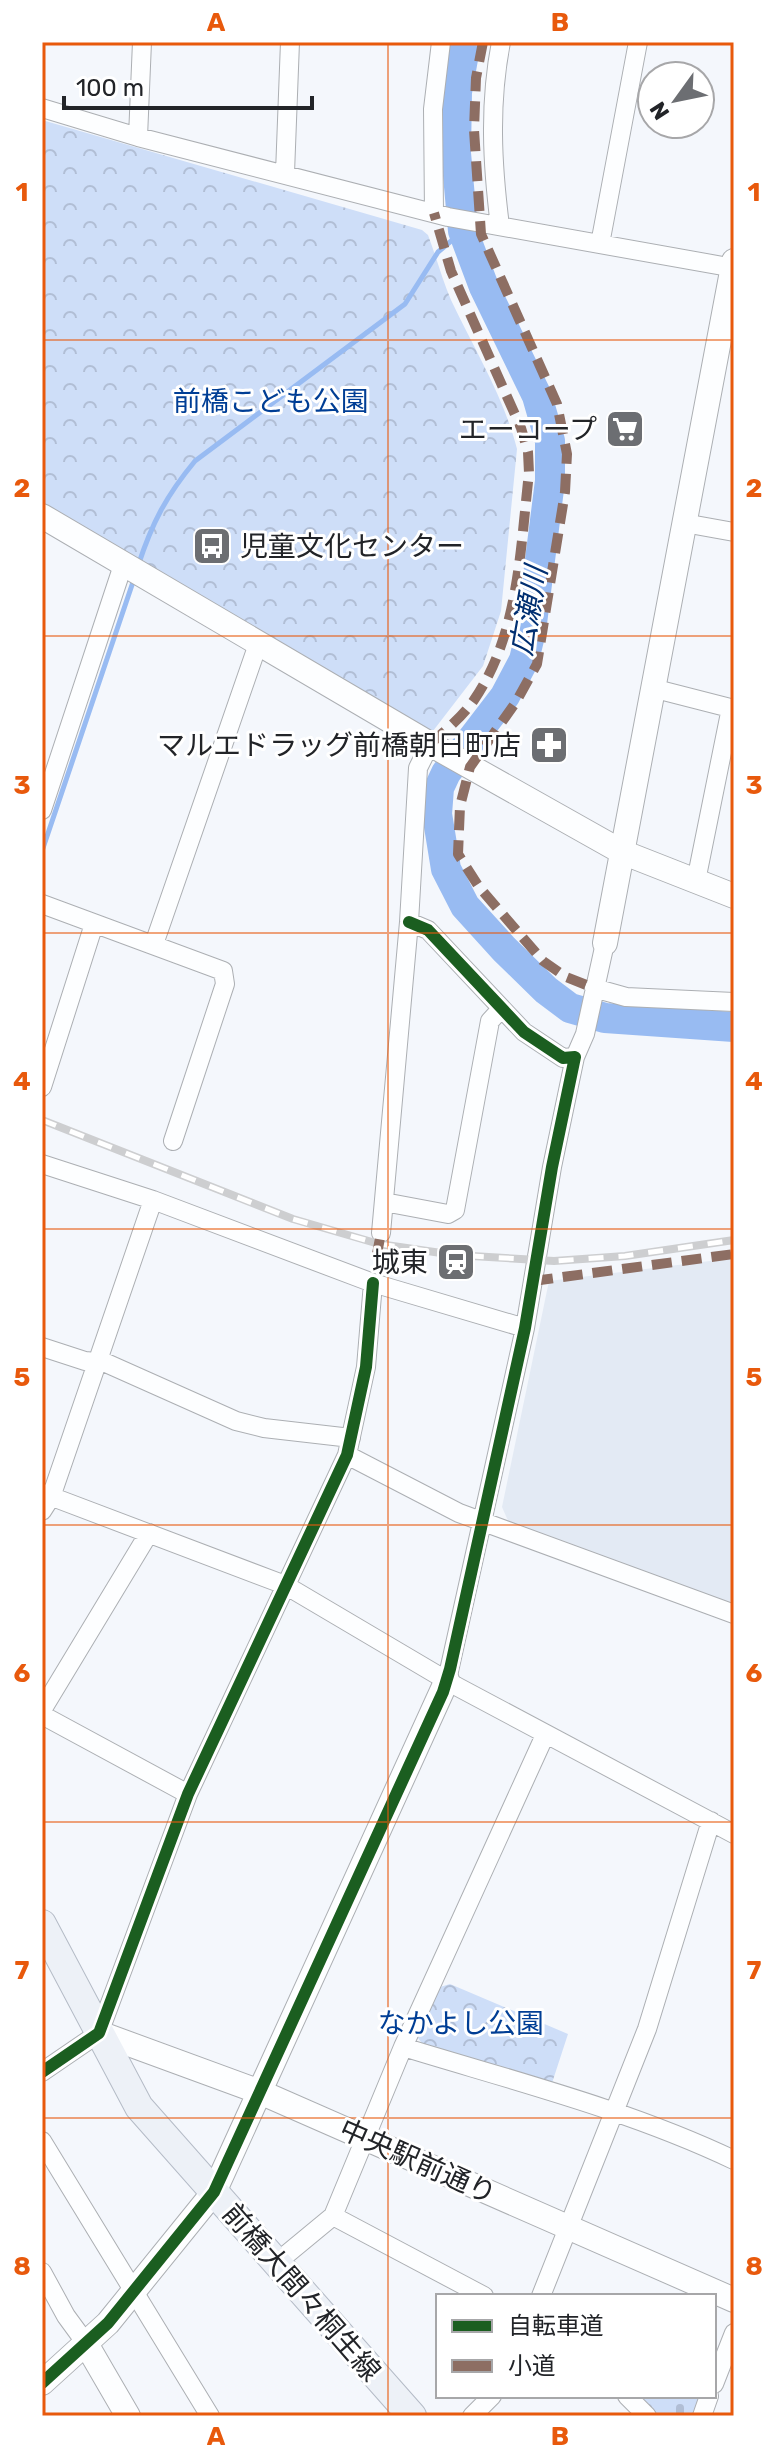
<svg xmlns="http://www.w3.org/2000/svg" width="776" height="2458" viewBox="0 0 776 2458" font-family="Rubik,'Noto Sans JP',sans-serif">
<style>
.built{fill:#e3eaf4}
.cemetery{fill:url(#cemetery-stones)}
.park{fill:url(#park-crowns)}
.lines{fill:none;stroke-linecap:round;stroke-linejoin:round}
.stream{stroke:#98bbf2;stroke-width:5}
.river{stroke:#98bbf2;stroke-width:30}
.street-casing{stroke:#acafb3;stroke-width:20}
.secondary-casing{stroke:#acafb3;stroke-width:26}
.primary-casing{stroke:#b4bbc6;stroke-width:30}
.street{stroke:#fdfeff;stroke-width:18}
.secondary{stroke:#fdfeff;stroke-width:24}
.primary{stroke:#edf1f7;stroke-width:28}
.rail-casing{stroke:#cdced0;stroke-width:8}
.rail{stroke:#fff;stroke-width:5;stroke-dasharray:15;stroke-linecap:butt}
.quiet{stroke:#8d6e63;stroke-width:10;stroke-dasharray:20 10;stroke-linecap:butt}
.cycleway-casing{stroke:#fff;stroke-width:17}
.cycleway{stroke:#1b5e20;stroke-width:12}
.grid{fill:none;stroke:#e8590c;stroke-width:2;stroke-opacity:0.55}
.labels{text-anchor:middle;stroke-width:6;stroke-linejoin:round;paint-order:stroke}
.park-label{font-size:28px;fill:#003e95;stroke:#fff}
.poi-label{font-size:28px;fill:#222428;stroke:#fff;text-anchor:end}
.street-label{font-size:28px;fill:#222428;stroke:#fff}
.water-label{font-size:30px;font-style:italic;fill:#012f71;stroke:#fff}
.neatline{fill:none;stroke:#e8590c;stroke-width:3}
.grid-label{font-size:26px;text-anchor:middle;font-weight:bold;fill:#e8590c}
</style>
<defs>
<pattern id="cemetery-stones" width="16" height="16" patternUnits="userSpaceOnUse" patternTransform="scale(2)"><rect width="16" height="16" fill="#cedef8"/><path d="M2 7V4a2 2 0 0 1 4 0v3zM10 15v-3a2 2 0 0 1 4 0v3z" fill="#b1bed5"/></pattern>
<pattern id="park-crowns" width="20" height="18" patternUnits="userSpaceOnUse" patternTransform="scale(2)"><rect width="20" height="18" fill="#cedef8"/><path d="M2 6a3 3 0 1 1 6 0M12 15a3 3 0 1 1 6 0" fill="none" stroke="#b1bed5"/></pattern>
</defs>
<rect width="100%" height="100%" fill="#f4f7fc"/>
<path class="built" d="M734 1258V1606L509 1523 502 1507 549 1281Z"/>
<path class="cemetery" d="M636 2396H701L693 2416H655Z"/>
<path class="park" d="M42 120 422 230 428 235C436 256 442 279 451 300 474 349 504 397 517 449L501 611 483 666 433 731 425 733 42 506Z
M450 1984 568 2034 552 2083 424 2046 418 2038 440 1987Z"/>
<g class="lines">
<path class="stream" d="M138 566C152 523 166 496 195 461L405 304 438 252 463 231
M42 851 134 579"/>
<path class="river" d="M466 42 457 92 456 153 463 231 484 287 537 396 550 441V481L531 631 524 660 505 696 446 773 439 788 437 814 446 869 465 906 504 949 546 990 570 1008 605 1018 734 1027"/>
<g class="street-casing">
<path id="street" d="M42 108 138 137 448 217 734 268
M138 137 142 42
M285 173 290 42
M434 213 433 109 441 42
M500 226C492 163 489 104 501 42
M600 244 638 42
M684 523 734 532
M652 688 734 709
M42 810 123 565
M696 881 731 708
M42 904 223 971 225 984 173 1141
M409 922 428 930 524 1032 563 1058 575 1057 552 1167 525 1328 447 1680
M154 944 258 644
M594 988 626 997 734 1002
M575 1057 585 1034 605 943
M42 1087 94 924
M42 1164 153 1200 373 1283 525 1328
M384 1202 448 1214 455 1210 490 1021 501 1009
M381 1233 409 922 418 768 430 744
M42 1347 85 1361 106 1363 236 1421 264 1428 351 1438
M347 1455 459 1513 734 1614
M42 1493 285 1585 456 1686 734 1834
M42 1511 51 1497 153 1200
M42 1710 149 1533
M42 1715 188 1794
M403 2047C514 2081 629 2110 734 2160
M42 2072 99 2033 188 1794 347 1455 366 1367 373 1283
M42 2141 210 2416
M333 2216 403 2047 545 1735
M274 2260 287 2254 333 2216 484 2296
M42 2272 66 2316 85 2342
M541 2296 647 2029 711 1821
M714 2384 734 2333
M627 2396 647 2416
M472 2416 492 2396
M702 2416 709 2396"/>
</g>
<g class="secondary-casing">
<path id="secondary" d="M42 516 430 744 622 852 734 896
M605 943 734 261
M99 2033 260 2092 734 2300
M85 2342 128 2416
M42 2383 108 2323 214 2192 447 1680"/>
</g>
<g class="primary-casing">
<path id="primary" d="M42 1924 139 2107 412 2416"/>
</g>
<use href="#street" class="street"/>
<use href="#secondary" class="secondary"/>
<use href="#primary" class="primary"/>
<g class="rail-casing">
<path id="rail" d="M42 1120 293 1219 379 1244 455 1255 554 1261 625 1256 734 1240"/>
</g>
<use href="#rail" class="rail"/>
<path class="quiet" d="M483 42 476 78 474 130 481 234 557 404 567 454 565 492 537 664 516 702 470 767 460 806 458 854 479 887 543 961 566 977 594 988
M430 744C445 731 462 717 474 700 519 634 520 550 529 473L528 452 521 428 451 271 434 213
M376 1259 381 1233
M533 1281 734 1254"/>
<g class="cycleway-casing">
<path id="cycleway" d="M42 2072 99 2033 188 1794 347 1455 366 1367 373 1283
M42 2383 108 2323 214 2192 443 1692 450 1669 525 1328 552 1167 575 1057 563 1058 524 1032 428 930 409 922"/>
</g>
<use href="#cycleway" class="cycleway"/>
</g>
<path class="grid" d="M388 42V2416M42 340H734M42 636H734M42 933H734M42 1229H734M42 1525H734M42 1822H734M42 2118H734"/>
<defs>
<g id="supermarket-square" transform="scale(2)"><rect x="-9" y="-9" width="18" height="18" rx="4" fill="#6c6e72" stroke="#fff"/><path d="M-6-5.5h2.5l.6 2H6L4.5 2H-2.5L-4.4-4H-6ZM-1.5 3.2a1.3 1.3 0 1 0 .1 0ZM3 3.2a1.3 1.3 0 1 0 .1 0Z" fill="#fff"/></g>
<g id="bus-square" transform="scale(2)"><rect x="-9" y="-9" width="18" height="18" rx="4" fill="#6c6e72" stroke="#fff"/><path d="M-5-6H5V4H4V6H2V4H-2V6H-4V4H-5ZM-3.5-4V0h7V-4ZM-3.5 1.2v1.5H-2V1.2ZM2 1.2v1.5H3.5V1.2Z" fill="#fff"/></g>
<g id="pharmacy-square" transform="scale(2)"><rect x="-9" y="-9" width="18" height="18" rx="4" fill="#6c6e72" stroke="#fff"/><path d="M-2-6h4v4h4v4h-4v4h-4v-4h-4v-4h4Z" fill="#fff"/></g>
<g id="station-square" transform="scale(2)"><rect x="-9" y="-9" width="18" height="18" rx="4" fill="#6c6e72" stroke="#fff"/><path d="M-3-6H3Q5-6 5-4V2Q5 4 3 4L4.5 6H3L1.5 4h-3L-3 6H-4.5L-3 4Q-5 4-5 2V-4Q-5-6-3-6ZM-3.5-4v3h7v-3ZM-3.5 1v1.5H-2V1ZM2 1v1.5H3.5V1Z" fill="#fff"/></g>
</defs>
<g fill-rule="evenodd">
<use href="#supermarket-square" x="625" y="429"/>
<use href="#bus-square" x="212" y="546"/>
<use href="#pharmacy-square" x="549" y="745"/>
<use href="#station-square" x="456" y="1262"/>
</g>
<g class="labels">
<g class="park-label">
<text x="271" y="411">前橋こども公園</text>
<text x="461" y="2033">なかよし公園</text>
</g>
<g class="poi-label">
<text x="597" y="439">エーコープ</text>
<text x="240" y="556" text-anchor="start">児童文化センター</text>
<text x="521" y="755">マルエドラッグ前橋朝日町店</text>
<text x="428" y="1272">城東</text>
</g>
<g class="street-label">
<text transform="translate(418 2161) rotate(24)" y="10">中央駅前通り</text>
<text transform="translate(302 2292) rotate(49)" y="10">前橋大間々桐生線</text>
</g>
<g class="water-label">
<text transform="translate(529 611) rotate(-80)" y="10">広瀬川</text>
</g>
</g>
<rect width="776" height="2458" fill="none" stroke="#ffffff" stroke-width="88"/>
<rect x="436" y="2294" width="280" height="104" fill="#ffffff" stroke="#a7a7a9" stroke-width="2"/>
<rect x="452" y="2320" width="40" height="12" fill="#1b5e20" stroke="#a7a7a9" stroke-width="2"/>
<text x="508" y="2334" font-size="24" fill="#222428">自転車道</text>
<rect x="452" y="2360" width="40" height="12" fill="#8d6e63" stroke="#a7a7a9" stroke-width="2"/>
<text x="508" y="2374" font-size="24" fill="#222428">小道</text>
<g transform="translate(676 100) rotate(237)"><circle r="38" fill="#ffffff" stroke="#a7a7a9" stroke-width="2"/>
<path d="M0-6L14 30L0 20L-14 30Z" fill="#6c6e72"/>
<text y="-12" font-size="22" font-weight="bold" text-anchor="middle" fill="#222428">N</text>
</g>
<path d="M64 96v12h248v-12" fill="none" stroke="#222428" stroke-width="4"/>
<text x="76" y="96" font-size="24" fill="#222428" stroke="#ffffff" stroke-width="6" paint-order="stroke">100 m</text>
<rect x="44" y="44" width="688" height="2370" class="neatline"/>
<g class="grid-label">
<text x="216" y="31">A</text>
<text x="560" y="31">B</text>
<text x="22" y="201">1</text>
<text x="754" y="201">1</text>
<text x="22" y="497">2</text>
<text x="754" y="497">2</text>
<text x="22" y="794">3</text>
<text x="754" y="794">3</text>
<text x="22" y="1090">4</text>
<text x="754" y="1090">4</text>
<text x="22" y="1386">5</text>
<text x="754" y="1386">5</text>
<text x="22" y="1682">6</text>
<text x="754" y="1682">6</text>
<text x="22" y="1979">7</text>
<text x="754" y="1979">7</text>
<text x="22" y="2275">8</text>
<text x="754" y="2275">8</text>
<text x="216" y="2445">A</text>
<text x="560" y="2445">B</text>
</g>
</svg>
